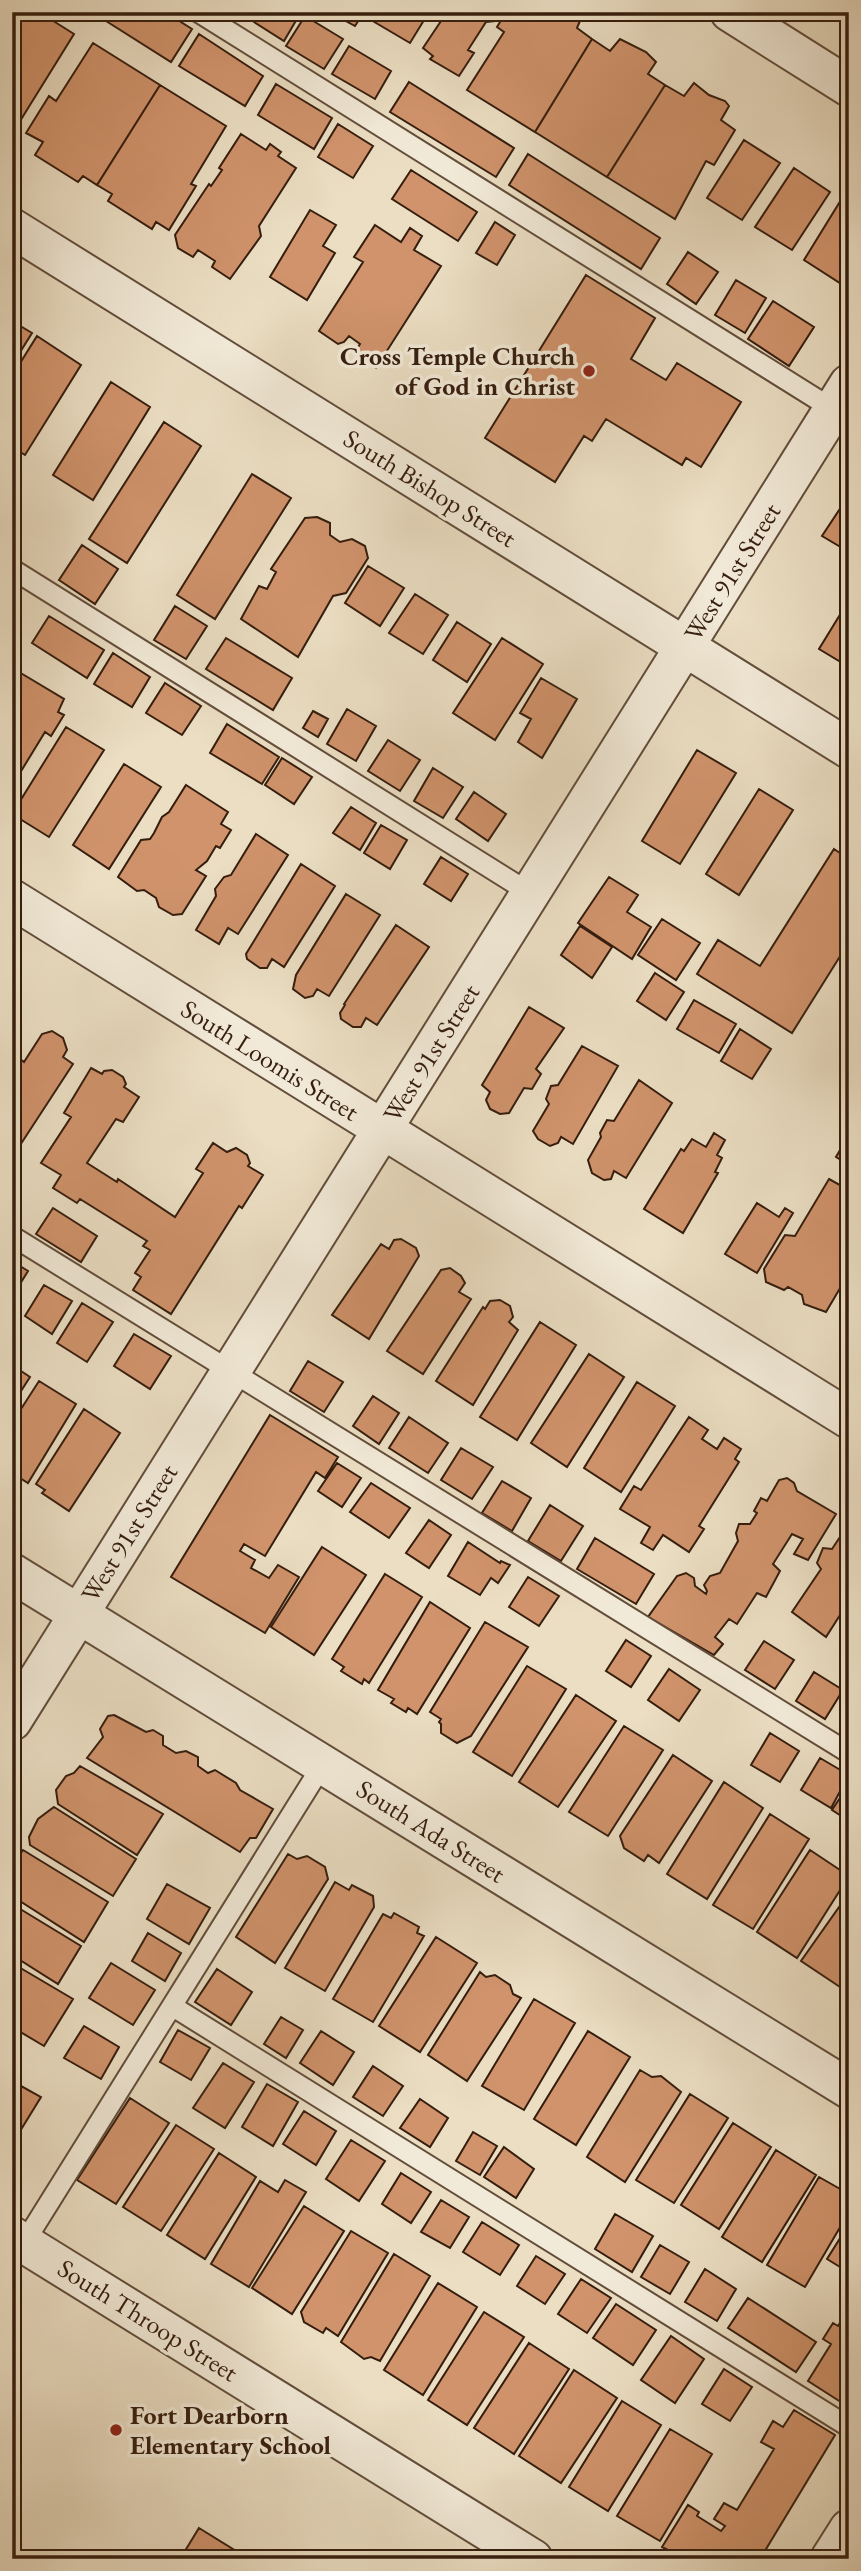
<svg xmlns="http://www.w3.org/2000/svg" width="861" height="2571" viewBox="0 0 861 2571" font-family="'EB Garamond',serif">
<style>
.building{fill:#d0936c;stroke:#351d0e;stroke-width:2}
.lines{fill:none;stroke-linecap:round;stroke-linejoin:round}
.lane-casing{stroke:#624d3b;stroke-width:23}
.street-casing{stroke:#624d3b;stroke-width:42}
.lane{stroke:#f2ead8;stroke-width:19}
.street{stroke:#f2ead8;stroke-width:38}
.poi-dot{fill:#8f2418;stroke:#f2ead8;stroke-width:2.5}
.labels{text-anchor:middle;stroke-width:7;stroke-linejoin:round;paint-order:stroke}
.poi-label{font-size:26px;font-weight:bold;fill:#351d0e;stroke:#f2ead8;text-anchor:end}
.street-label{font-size:26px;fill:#351d0e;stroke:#f2ead8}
</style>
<rect width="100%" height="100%" fill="#ebdec3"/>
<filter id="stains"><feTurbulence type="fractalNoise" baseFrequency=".00286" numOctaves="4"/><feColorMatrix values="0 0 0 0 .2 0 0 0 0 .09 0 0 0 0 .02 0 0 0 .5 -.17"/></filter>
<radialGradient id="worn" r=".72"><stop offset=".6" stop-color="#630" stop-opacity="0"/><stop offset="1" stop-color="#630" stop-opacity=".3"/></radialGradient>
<path class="building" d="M39 12 74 34 12 134V13Z
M111 12H165L192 29 171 62 106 21Z
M260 12H301L284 41 254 22Z
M351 12H364L355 26 346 21Z
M376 12H429L410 43 371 20Z
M447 12H500L495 21 486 22 468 50 474 53 459 76 430 59 433 56 423 48Z
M506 12H580L582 16 577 28 592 39 535 132 467 90 504 32 497 27Z
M305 16 343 39 324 69 286 46Z
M199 34 263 76 245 106 179 66Z
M592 39 610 51 620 39 646 52 656 62 648 74 665 85 607 177 535 132Z
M93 43 160 85 97 185 83 176 78 182 35 155 43 142 26 133 49 96 56 101Z
M349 46 391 71 375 99 332 74Z
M409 82 514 148 496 177 390 112Z
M694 83 709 95 725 101 729 106 721 120 735 130 714 165 706 161 675 219 607 177 665 85 684 96Z
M276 84 332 118 314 149 258 115Z
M160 85 226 126 191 184 196 186 169 230 156 222 152 229 108 201 112 194 97 185Z
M338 124 373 146 353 178 318 157Z
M241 134 266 150 270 144 281 152 278 156 296 168 259 226 261 236 230 279 212 267 215 261 198 250 193 257 178 248 175 235 209 184 211 186 222 170 219 168Z
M744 140 780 163 742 220 707 198Z
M528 154 660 238 641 269 509 185Z
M794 168 830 192 792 250 755 227Z
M411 170 477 212 458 241 392 199Z
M841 200 849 205V275L843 285 804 260Z
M310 210 336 225 323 246 335 253 307 300 270 277Z
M495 222 515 235 497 265 476 253Z
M375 225 401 242 410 228 422 236 414 250 441 266 376 368 359 358 355 352 360 344 349 336 344 342 338 344 319 331 363 262 354 257Z
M688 252 718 272 696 304 667 284Z
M586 275 655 318 631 359 666 380 677 363 741 402 701 467 686 458 682 465 606 419 592 441 584 436 555 482 485 438Z
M736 280 766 298 745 333 715 315Z
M773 301 814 327 789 366 748 339Z
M12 321 32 333 12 365Z
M37 336 81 365 25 455 12 447V376Z
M111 382 150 407 93 500 53 475Z
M164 422 201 446 127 563 89 539Z
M252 474 291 498 215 619 177 595Z
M849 495V552L822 536Z
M317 517 330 523V535L340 542 352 539 365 546 368 558 346 593 333 596 298 657 241 619 259 586 267 589 276 572 271 569 305 518Z
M82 545 118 569 95 604 59 580Z
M368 566 404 588 380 626 345 603Z
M415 594 448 615 423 654 389 633Z
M849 600V667L819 649Z
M175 606 207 626 186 659 154 640Z
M49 616 104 650 87 678 32 643Z
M457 622 491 644 467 682 433 660Z
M226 638 292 678 273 710 206 669Z
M502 638 543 664 495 740 453 713Z
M113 653 150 677 132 707 94 684Z
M14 669 64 699 58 712 64 715 51 736 45 732 12 786V672Z
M541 678 577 699 542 758 518 742 531 719 520 713Z
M165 683 201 706 182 735 146 713Z
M347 709 376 726 356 761 327 744Z
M313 711 328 719 318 737 303 728Z
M227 724 279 757 262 784 210 753Z
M66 727 104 750 49 837 12 814Z
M388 740 420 760 400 791 368 771Z
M697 750 736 773 680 864 642 841Z
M282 758 312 777 294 804 265 785Z
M124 764 161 787 109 869 73 845Z
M433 768 463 787 443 818 414 801Z
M186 785 228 812 221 824 231 830 220 848 216 846 207 861 196 870 206 876 182 914 173 915 159 907 156 898 144 890 137 891 118 877 141 840 150 839 154 833 162 817 169 812Z
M759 789 793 810 739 895 706 874Z
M474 792 506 814 488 841 456 819Z
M351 807 376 823 360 850 333 833Z
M381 825 407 840 390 869 364 853Z
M256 834 288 855 238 934 228 928 219 944 196 930 216 896 215 889 224 877 231 875Z
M834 849 849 859V942L792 1033 697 974 718 940 760 966Z
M441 857 468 874 451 901 424 884Z
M301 864 335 886 284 967 272 959 267 968H260L247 959 246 954Z
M609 877 638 895 627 912 651 927 632 959 578 923Z
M346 894 380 915 329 996 317 989 313 996 305 998 293 989 296 975Z
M662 919 700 943 676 980 638 955Z
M396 925 429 947 377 1025 366 1018 361 1027H353L341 1019 340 1013 345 1005 344 1004Z
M580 926 612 947 592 978 561 955Z
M655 973 684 992 666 1020 637 1001Z
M694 1000 736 1024 719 1053 677 1029Z
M529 1007 564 1028 536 1069 541 1074 532 1089 524 1088 509 1113 500 1114 490 1109 486 1100 490 1092 482 1085Z
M740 1029 771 1049 752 1079 721 1061Z
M52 1031 63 1038 67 1050 63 1057 73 1064 13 1156 12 1071 20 1059 24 1062 42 1034Z
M582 1046 618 1066 573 1144 561 1137 558 1143 550 1146 538 1139 533 1131 549 1104 546 1099 551 1086 558 1085Z
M91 1068 102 1074 104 1071 112 1070 123 1077 126 1084 124 1087 139 1097 123 1122 116 1119 87 1163 117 1182 118 1179 175 1217 203 1173 196 1169 213 1143 227 1152 236 1148 247 1155 250 1163 248 1166 263 1175 242 1208 239 1206 171 1314 133 1290 141 1277 135 1273 150 1250 143 1246 147 1241 80 1199 77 1203 53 1188 61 1175 41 1163 71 1117 64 1113Z
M639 1080 672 1103 626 1178 614 1171 611 1179 604 1180 592 1173 588 1160 601 1137 600 1133 607 1120 614 1121Z
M714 1133 725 1140 717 1155 722 1158 715 1172 718 1173 683 1233 644 1209 681 1149 684 1151 692 1139 706 1147Z
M849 1135V1165L836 1157Z
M829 1179 849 1190V1257L843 1264 849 1269V1273L826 1312 804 1304 802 1295 788 1287 784 1290 766 1282 764 1269 785 1235 795 1236Z
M757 1203 779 1217 785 1208 793 1213 757 1273 725 1254Z
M53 1208 97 1236 81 1262 36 1234Z
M401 1239 416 1248 419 1256 369 1339 332 1315 381 1244 389 1249 394 1240Z
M12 1261 28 1271 12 1297Z
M450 1268 461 1276 465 1283 459 1292 471 1299 423 1374 387 1351 441 1270Z
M44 1285 72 1301 52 1334 25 1316Z
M500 1300 510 1306 513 1317 509 1322 518 1330 473 1405 436 1381 483 1307 485 1309 490 1301Z
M82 1303 113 1322 87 1362 57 1343Z
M540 1322 576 1345 517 1440 480 1417Z
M134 1334 171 1356 150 1389 114 1366Z
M589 1354 624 1377 567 1467 531 1443Z
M308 1361 343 1382 324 1412 290 1391Z
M12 1365 30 1377 12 1405Z
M39 1381 76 1404 28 1483 12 1473V1423Z
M637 1382 675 1406 621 1492 584 1468Z
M373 1396 399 1413 379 1444 353 1426Z
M84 1409 120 1433 69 1511 42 1493 45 1490 36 1484Z
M270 1415 338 1457 325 1478 316 1472 265 1556 244 1544 240 1551 255 1560 251 1568 269 1578 278 1565 299 1577 265 1633 171 1577Z
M409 1417 448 1443 428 1473 389 1448Z
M689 1417 708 1430 702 1439 717 1449 724 1438 741 1449 735 1459 739 1462 699 1526 704 1529 689 1552 663 1535 653 1550 641 1543 650 1527 620 1509 634 1486 641 1490Z
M461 1448 493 1467 472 1499 441 1480Z
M337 1463 361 1478 342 1507 318 1491Z
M787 1478 794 1483 797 1491 836 1514 808 1560 794 1554 803 1539 792 1534 773 1564 780 1571 766 1597 757 1593 737 1624 729 1619 715 1637 723 1644 714 1655 648 1617 677 1576 686 1573 694 1578 695 1586 706 1594 707 1591 704 1585 710 1576 720 1573 738 1541 736 1533 739 1524H750L757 1513 754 1511 761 1498 767 1501 779 1480Z
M502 1481 531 1498 512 1531 482 1513Z
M371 1483 410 1508 389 1538 350 1512Z
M550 1505 583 1526 561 1561 528 1541Z
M429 1520 451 1535 429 1568 406 1553Z
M848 1525 849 1601 826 1637 792 1612 821 1569 817 1563 823 1548 832 1549Z
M595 1538 654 1574 636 1604 577 1569Z
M468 1542 500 1563 501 1561 510 1565 498 1583 491 1578 480 1595 448 1576Z
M322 1547 366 1575 314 1655 271 1627Z
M385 1574 422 1597 369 1683 364 1679 362 1684 341 1671 344 1667 332 1659Z
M528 1577 559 1596 539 1626 509 1607Z
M430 1602 470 1628 417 1714 408 1708 406 1712 391 1703 394 1699 378 1690Z
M485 1622 528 1647 471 1736 457 1743 441 1733V1724L439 1722 441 1719 430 1712Z
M626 1640 651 1656 631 1687 606 1671Z
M764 1641 794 1660 775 1689 745 1670Z
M527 1666 566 1689 512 1776 473 1752Z
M669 1669 700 1690 679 1721 648 1700Z
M814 1672 843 1690 825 1719 796 1701Z
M576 1695 616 1721 558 1807 519 1782Z
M114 1715 146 1732 153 1730 163 1736V1745L176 1753 186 1751 198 1757V1766L208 1773 215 1770 236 1783 240 1790 273 1809 256 1838H250L240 1852 87 1758 103 1737 100 1729 108 1716Z
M624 1726 663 1750 608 1836 569 1812Z
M770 1733 799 1751 780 1782 751 1765Z
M673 1755 712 1781 659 1863 648 1855 644 1861 624 1848 620 1836Z
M820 1758 849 1775 831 1808 801 1790Z
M80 1766 163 1814 137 1855 58 1804 56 1790 66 1776 74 1773Z
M724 1782 763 1808 707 1899 667 1874Z
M849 1784V1821L832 1810Z
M54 1807 136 1859 113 1896 30 1845 29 1837 38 1819Z
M770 1814 809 1839 753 1929 713 1905Z
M23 1850 108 1902 84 1942 12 1896V1866Z
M810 1850 849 1876 797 1958 757 1932Z
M288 1854 297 1859 307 1856 325 1867 328 1879 275 1963 236 1937Z
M335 1882 349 1890 352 1885 373 1896 374 1907 325 1991 285 1968Z
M167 1884 210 1908 189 1944 147 1919Z
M849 1893V1981L843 1989 801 1961Z
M12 1904 81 1946 58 1984 12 1955Z
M394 1913 419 1927 417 1933 424 1936 373 2022 333 1999 383 1914 391 1918Z
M148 1933 181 1953 165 1981 132 1961Z
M436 1937 477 1963 420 2052 379 2026Z
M12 1963 73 1999 44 2046 12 2027Z
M111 1963 155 1990 133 2025 89 1998Z
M217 1969 252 1992 231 2025 195 2002Z
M480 1972 486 1977 495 1975 510 1985 513 1994 521 1998 467 2081 428 2055Z
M534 1999 575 2023 524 2110 482 2086Z
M281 2017 303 2030 286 2058 264 2044Z
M84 2026 119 2047 101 2079 64 2058Z
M178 2030 210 2048 191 2080 160 2062Z
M321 2031 354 2052 333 2085 300 2063Z
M588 2031 630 2057 576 2145 534 2119Z
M223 2063 254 2082 225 2128 193 2108Z
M373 2066 403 2086 383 2116 353 2097Z
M640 2070 652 2077 661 2076 681 2092 625 2182 587 2157Z
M12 2081 41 2097 14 2141 12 2140Z
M267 2084 298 2102 273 2146 242 2127Z
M690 2094 728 2118 674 2203 636 2180Z
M130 2098 169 2123 116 2204 77 2180Z
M420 2099 448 2118 430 2147 400 2128Z
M304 2111 336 2131 316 2165 283 2144Z
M733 2123 771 2147 719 2229 681 2205Z
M176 2125 214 2149 161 2231 123 2207Z
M473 2132 497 2146 480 2175 456 2161Z
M351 2140 385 2161 359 2201 326 2179Z
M504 2147 534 2169 516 2198 484 2177Z
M776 2150 816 2175 762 2262 722 2237Z
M219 2153 256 2177 205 2259 167 2235Z
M401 2173 431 2192 411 2223 382 2204Z
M819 2177 849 2194V2212L805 2287 767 2265Z
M285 2180 306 2192 249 2287 211 2264 260 2181 278 2192Z
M441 2200 469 2217 450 2248 421 2232Z
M304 2206 344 2231 292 2314 252 2288Z
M615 2214 653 2236 632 2272 595 2249Z
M482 2222 519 2245 500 2275 463 2252Z
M849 2224V2265L845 2270 827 2259Z
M351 2231 388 2253 338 2336 326 2328 323 2333 304 2322 301 2312Z
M660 2245 689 2262 670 2294 641 2277Z
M394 2254 430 2276 380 2361 371 2357 364 2359 341 2342Z
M536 2256 565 2274 545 2304 517 2286Z
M705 2269 736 2289 717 2321 685 2302Z
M581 2279 611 2298 587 2333 558 2314Z
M438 2283 477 2307 423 2395 384 2370Z
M748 2298 816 2342 796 2372 728 2328Z
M616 2304 656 2330 633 2365 593 2338Z
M849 2308V2403L847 2406 808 2381 831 2344 823 2339 833 2323 838 2326Z
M484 2312 524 2337 467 2425 428 2400Z
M671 2336 704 2359 675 2403 641 2380Z
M529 2343 569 2369 514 2454 474 2428Z
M724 2369 752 2387 730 2421 702 2404Z
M574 2370 617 2398 561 2483 519 2456Z
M622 2401 661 2425 608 2511 569 2487Z
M794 2410 835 2435 760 2559H675L670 2556 672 2552 662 2547 688 2505 699 2512 697 2516 721 2531 725 2526 714 2519 724 2503 737 2510 774 2449 761 2442 773 2421 783 2427Z
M670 2429 712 2454 660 2541 617 2516Z
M199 2528 249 2559H180Z"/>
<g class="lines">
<g class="lane-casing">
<path id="lane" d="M198 12 839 413
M12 569 530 893
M12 1236 849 1753
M172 2006 849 2427
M24 2243 323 1764"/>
</g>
<g class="street-casing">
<path id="street" d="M730 12 849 87
M12 228 849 749
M12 899 849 1419
M12 1573 849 2089
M12 1721 849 384
M12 2236 533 2559
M830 2559 849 2529"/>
</g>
<use href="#lane" class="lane"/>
<use href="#street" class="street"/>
</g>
<g class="poi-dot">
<circle cx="589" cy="371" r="7"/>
<circle cx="116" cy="2430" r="7"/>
</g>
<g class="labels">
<g class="poi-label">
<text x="575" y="365">Cross Temple Church<tspan x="575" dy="30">of God in Christ</tspan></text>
<text x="130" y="2424" text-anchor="start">Fort Dearborn<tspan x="130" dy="30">Elementary School</tspan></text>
</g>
<g class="street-label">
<text transform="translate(430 488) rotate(32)" y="9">South Bishop Street</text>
<text transform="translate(732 572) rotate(-58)" y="9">West 91st Street</text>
<text transform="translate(431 1053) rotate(-58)" y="9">West 91st Street</text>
<text transform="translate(270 1060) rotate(32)" y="9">South Loomis Street</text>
<text transform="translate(129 1533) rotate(-58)" y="9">West 91st Street</text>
<text transform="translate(431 1831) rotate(32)" y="9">South Ada Street</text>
<text transform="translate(148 2320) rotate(32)" y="9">South Throop Street</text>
</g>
</g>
<rect width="861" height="2571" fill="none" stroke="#ebdec3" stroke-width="42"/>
<rect x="14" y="14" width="833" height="2543" fill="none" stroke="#351d0e" stroke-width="3.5"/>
<rect x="21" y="21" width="819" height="2529" fill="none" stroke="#351d0e" stroke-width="2"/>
<rect width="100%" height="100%" filter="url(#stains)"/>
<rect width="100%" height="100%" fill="url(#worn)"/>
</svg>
